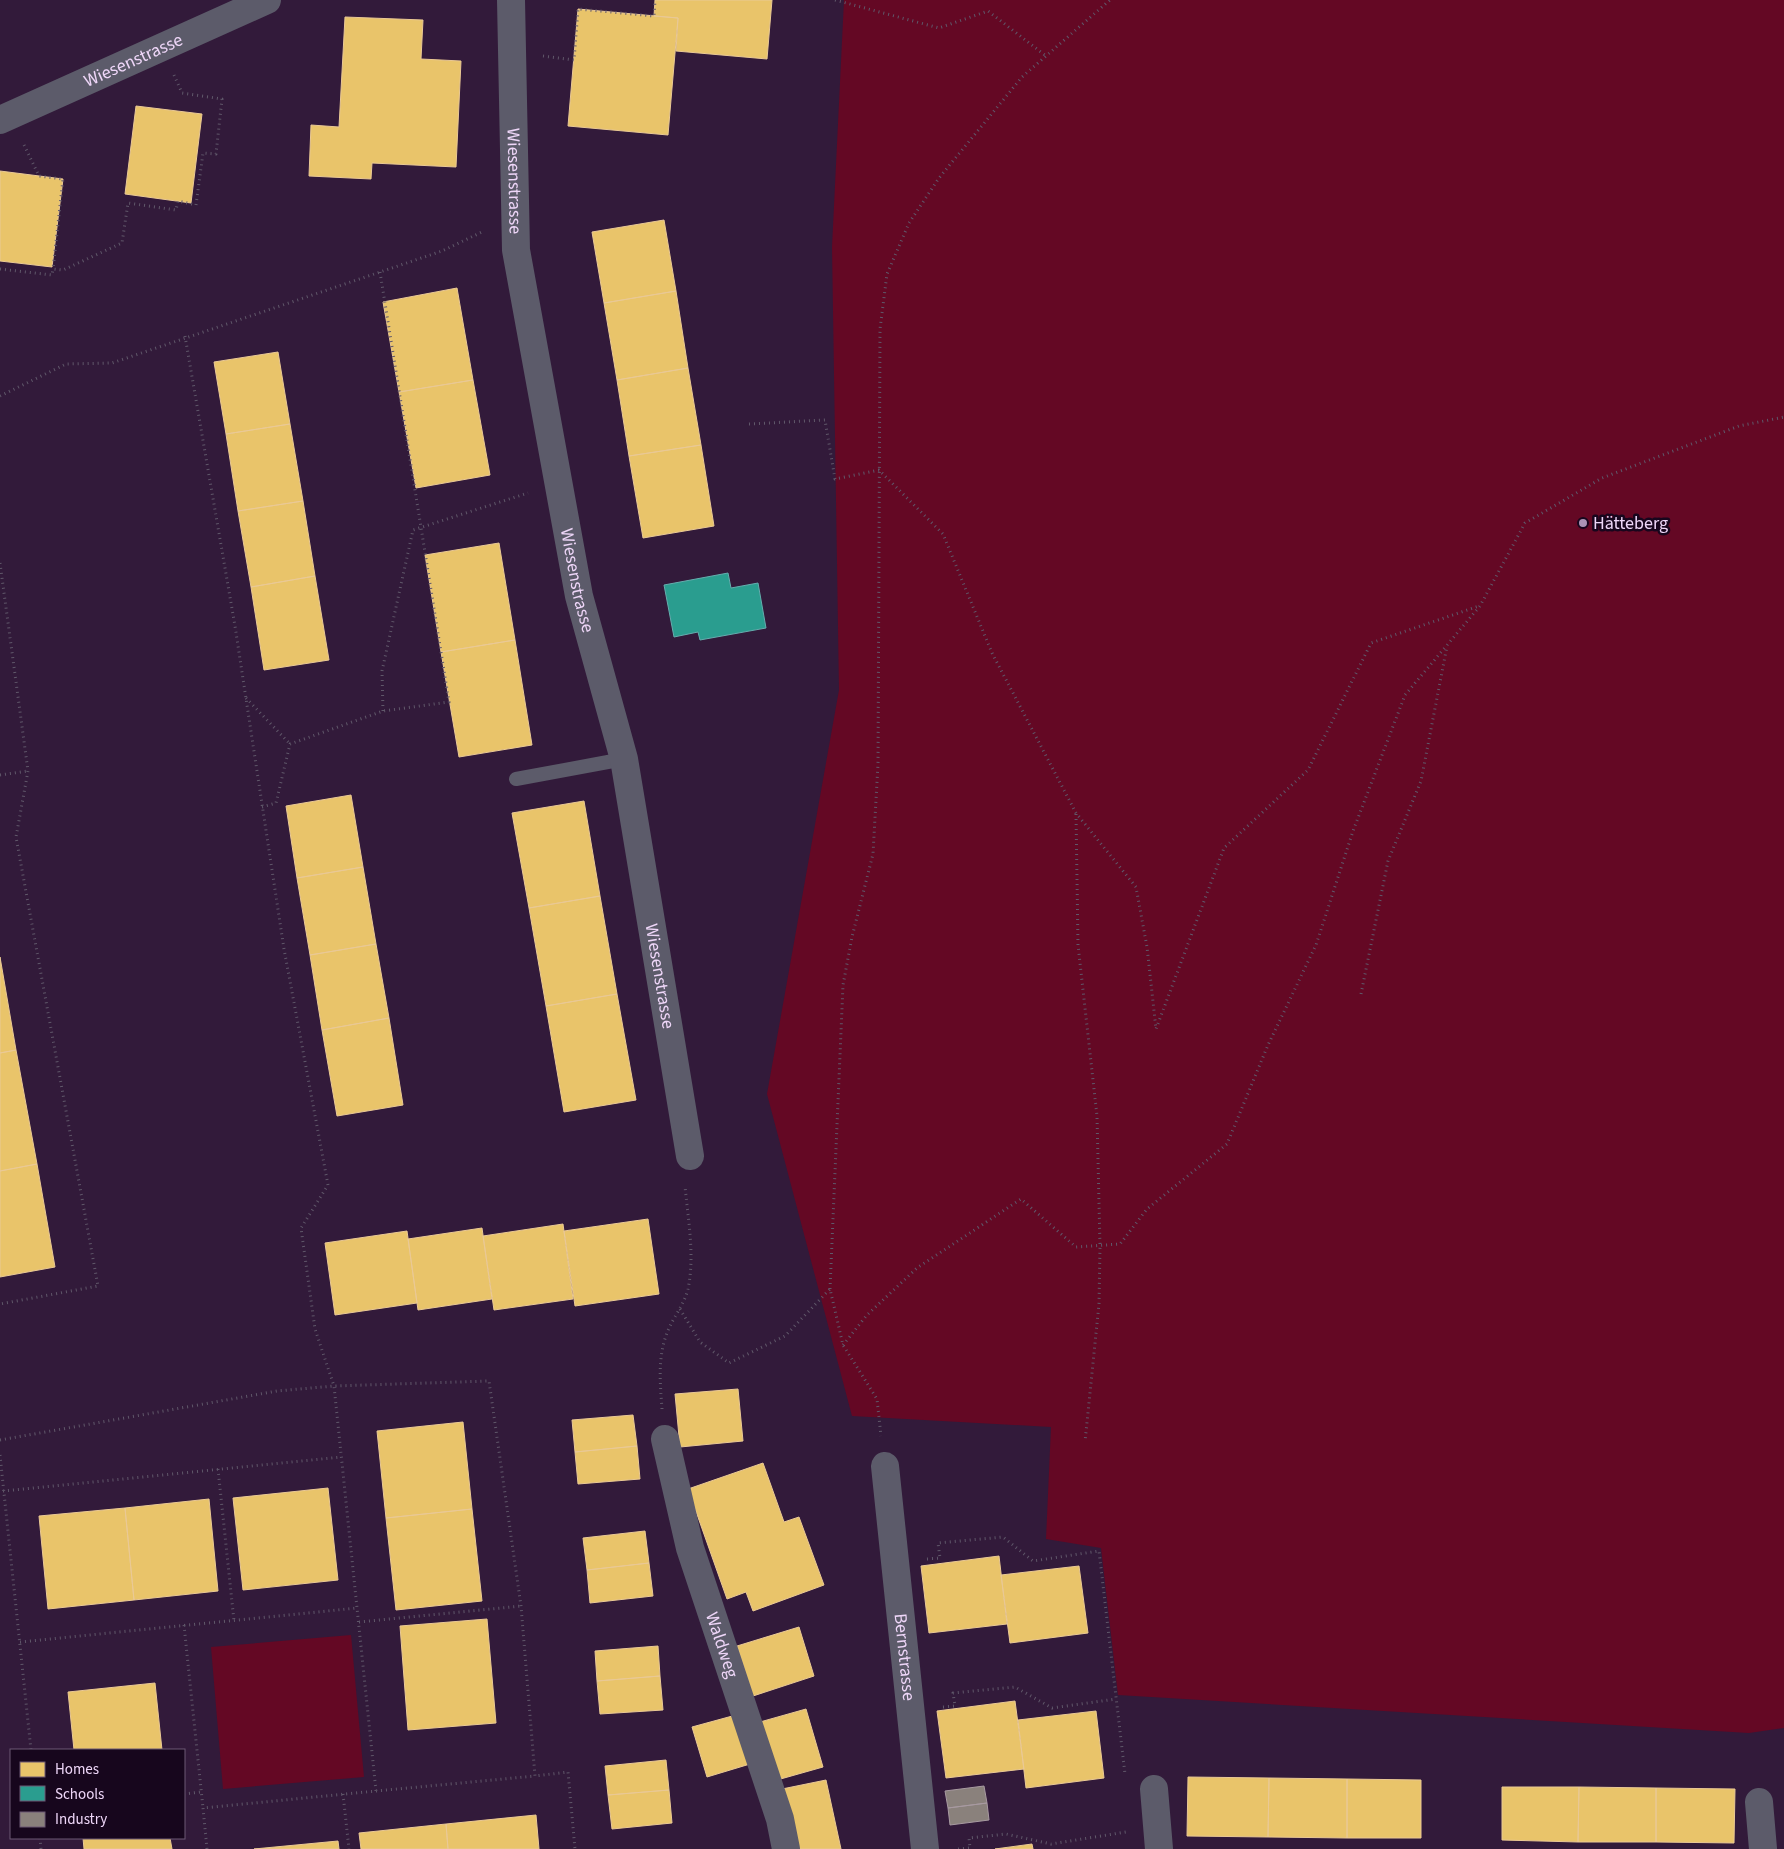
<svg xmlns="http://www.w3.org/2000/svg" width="1784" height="1849" viewBox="0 0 1784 1849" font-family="'Source Sans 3',sans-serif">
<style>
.green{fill:#640824}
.homes{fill:#e9c46a;stroke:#eac995}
.schools{fill:#2a9d8f;stroke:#65aeae}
.industry{fill:#8a817c;stroke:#a89aa1}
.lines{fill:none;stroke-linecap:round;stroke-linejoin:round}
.path{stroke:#60586a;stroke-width:3;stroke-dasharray:1 4;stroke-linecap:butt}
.service{stroke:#5c5b6a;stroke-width:14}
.minor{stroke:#5c5b6a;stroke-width:28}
.poi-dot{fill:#ac94b6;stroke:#17061d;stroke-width:2}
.labels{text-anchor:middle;stroke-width:5;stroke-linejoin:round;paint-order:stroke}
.street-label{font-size:18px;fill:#eed6f8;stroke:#17061d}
.poi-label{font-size:18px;fill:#eed6f8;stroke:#17061d;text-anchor:start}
</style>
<rect width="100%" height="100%" fill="#321a3a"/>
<path class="green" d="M844 0H1784V1728L1749 1733 1118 1695 1101 1548 1046 1539 1051 1427 852 1416 767 1094 839 690 832 247Z
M351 1635 364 1777 223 1789 211 1647Z"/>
<path class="homes" d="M655 0H772L767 59 676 51 678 18 654 16Z
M578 9 678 18 668 135 568 126Z
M345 17 423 20 421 59 461 61 456 167 372 163 371 179 309 176 311 125 339 127Z
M136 106 202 114 191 203 125 194Z
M0 171 63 179 52 267 0 261Z
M664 220 676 291 604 303 592 232Z
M457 288 473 380 399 392 383 302Z
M676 291 688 368 617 380 604 303Z
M278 352 290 424 226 434 214 362Z
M688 368 701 445 629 456 617 380Z
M473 380 490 475 416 488 399 392Z
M290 424 303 501 238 511 226 434Z
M701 445 714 526 643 538 629 456Z
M303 501 315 576 251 587 238 511Z
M499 543 515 640 441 652 425 555Z
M315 576 329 660 264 670 251 587Z
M515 640 532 745 459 757 441 652Z
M351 795 363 867 297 878 286 806Z
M584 801 600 896 529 908 512 813Z
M363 867 376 944 310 955 297 878Z
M600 896 617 994 546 1006 529 908Z
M376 944 389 1018 322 1030 310 955Z
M0 957 16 1050 0 1053Z
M617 994 636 1100 564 1112 546 1006Z
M389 1018 403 1105 337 1116 322 1030Z
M16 1050 37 1164 0 1171V1053Z
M37 1164 55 1267 0 1277V1171Z
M648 1219 659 1294 575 1306 564 1231Z
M563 1224 573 1299 494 1310 483 1236Z
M482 1228 492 1299 418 1310 408 1239Z
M407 1231 417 1303 335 1315 325 1243Z
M738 1389 743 1441 680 1447 675 1394Z
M633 1415 637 1446 575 1452 572 1420Z
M463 1422 472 1509 386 1518 377 1431Z
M637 1446 640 1479 578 1484 575 1452Z
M763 1463 784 1522 799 1517 824 1585 753 1611 746 1592 727 1599 688 1489Z
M328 1488 338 1580 243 1590 233 1498Z
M209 1499 218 1591 134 1600 125 1508Z
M125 1508 134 1600 48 1609 39 1516Z
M472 1509 482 1601 396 1610 386 1518Z
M645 1531 649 1563 587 1570 583 1538Z
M999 1556 1007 1624 929 1633 921 1566Z
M649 1563 653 1596 590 1603 587 1570Z
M1079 1566 1088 1633 1010 1643 1001 1575Z
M487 1619 496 1723 408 1730 400 1626Z
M799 1627 814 1676 753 1696 737 1646Z
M658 1646 660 1676 597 1681 595 1651Z
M660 1676 663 1710 600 1714 597 1681Z
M155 1683 162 1750H74L68 1692Z
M1015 1701 1024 1769 946 1778 937 1711Z
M806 1709 823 1767 777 1780 760 1722Z
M1096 1711 1104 1778 1026 1788 1018 1720Z
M736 1715 750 1764 707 1777 692 1727Z
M666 1760 669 1790 608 1795 605 1766Z
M1188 1777 1269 1778 1268 1837 1187 1836Z
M1269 1778 1347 1779V1838L1268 1837Z
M1347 1779 1421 1780V1838H1347Z
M826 1780 841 1849H795L782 1789Z
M1502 1787H1579L1578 1842 1502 1840Z
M1579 1787 1656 1788V1842H1578Z
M1656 1788 1735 1789 1734 1843 1656 1842Z
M669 1790 672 1823 612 1829 608 1795Z
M536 1815 539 1849H448L446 1824Z
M446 1824 448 1849H361L359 1833Z
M83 1838H170L172 1849H84Z
M338 1841 339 1849H254Z
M1032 1844 1033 1849H995Z"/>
<path class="schools" d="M728 573 731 588 758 583 766 628 700 640 698 632 674 637 664 585Z"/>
<path class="industry" d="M984 1786 987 1803 948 1808 945 1791Z
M987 1803 989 1820 950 1825 948 1808Z"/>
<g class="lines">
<path class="path" d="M835 0 939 28 988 11 1046 56
M543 56 574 60 578 9 654 16 655 0
M24 145 39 176 63 179 53 269
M0 269 52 275 53 269 63 270 122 243 128 203 176 210 178 201 196 205 203 153 216 154 222 99 182 93 174 75
M185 336 235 626 284 949 328 1185 301 1228 315 1329 334 1386 376 1791 203 1808 207 1849
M0 396 66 364 112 363 442 251 484 231
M749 424 825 420 835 479 879 470 943 534 992 653 1076 813 1136 887 1147 947 1156 1029 1224 848 1308 770 1371 643 1479 606
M0 563 28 771 16 837 98 1286 0 1304
M246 698 290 744
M383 711 382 671 413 530 528 493
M0 775 28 771
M262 807 276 803 290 744 383 711 449 702 380 272
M1076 814 1078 945 1097 1116 1100 1246 1099 1304 1085 1442
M1361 994 1388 861 1421 781 1447 646
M830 1289 843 985 852 937 873 854 878 764 880 329 887 274 909 223 939 178 1022 77 1110 0
M680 1309 700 1342 729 1363 785 1336 830 1289 843 1345 877 1399 881 1436
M843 1345 867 1315 917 1268 1021 1199 1076 1247 1120 1244 1147 1209 1227 1144 1268 1045 1316 945 1353 831 1405 695 1480 606 1525 523 1602 478 1739 426 1784 417
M662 1409C660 1380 657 1353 670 1326 676 1314 685 1302 688 1289 695 1256 688 1219 685 1186
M0 1440 277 1391 334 1386 489 1381 521 1606 535 1776 568 1772 575 1849
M0 1455 31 1750
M218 1469 234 1621
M3 1491 341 1457
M927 1559 940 1558 938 1543 1003 1537 1033 1561 1099 1551 1125 1774
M359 1622 521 1606
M184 1625 203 1808
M20 1642 357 1608
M943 1707 955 1706 953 1693 1015 1687 1052 1708 1116 1699
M376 1791 535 1776
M184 1794 201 1792
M343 1794 349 1849
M40 1838 41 1849
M958 1849 970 1848 969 1838 1006 1834 1051 1844 1126 1832"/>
<path class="service" d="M516 779 624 759"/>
<g class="minor">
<path id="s1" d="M511 0 516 250 579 596 624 759 690 1156"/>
<path id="s2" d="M0 120 267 0"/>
<path id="s3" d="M665 1439 690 1548 780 1819 786 1849"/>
<path id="s4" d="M885 1466 925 1849"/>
<path d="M1154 1789 1159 1849"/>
<path d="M1759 1802 1763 1849"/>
</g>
</g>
<circle class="poi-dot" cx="1583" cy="523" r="5"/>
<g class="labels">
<g class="street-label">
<text dy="6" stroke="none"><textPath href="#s2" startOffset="146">Wiesenstrasse</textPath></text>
<text dy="6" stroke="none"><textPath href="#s1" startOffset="181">Wiesenstrasse</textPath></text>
<text dy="6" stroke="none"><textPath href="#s1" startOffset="586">Wiesenstrasse</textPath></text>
<text dy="6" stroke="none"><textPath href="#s1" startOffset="991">Wiesenstrasse</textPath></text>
<text dy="6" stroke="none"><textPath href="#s3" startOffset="214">Waldweg</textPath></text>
<text dy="6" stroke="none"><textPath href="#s4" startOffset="192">Bernstrasse</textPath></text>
</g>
<g class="poi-label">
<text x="1593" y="529">Hätteberg</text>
</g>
</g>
<rect x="10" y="1749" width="175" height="90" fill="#17061d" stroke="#6d5975"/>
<rect x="20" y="1762" width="25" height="15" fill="#e9c46a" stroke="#6d5975"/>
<text x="55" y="1774" font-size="15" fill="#eed6f8">Homes</text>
<rect x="20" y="1786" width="25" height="15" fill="#2a9d8f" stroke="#6d5975"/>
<text x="55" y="1799" font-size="15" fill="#eed6f8">Schools</text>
<rect x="20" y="1812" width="25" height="15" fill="#8a817c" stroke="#6d5975"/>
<text x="55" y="1824" font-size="15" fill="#eed6f8">Industry</text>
</svg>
